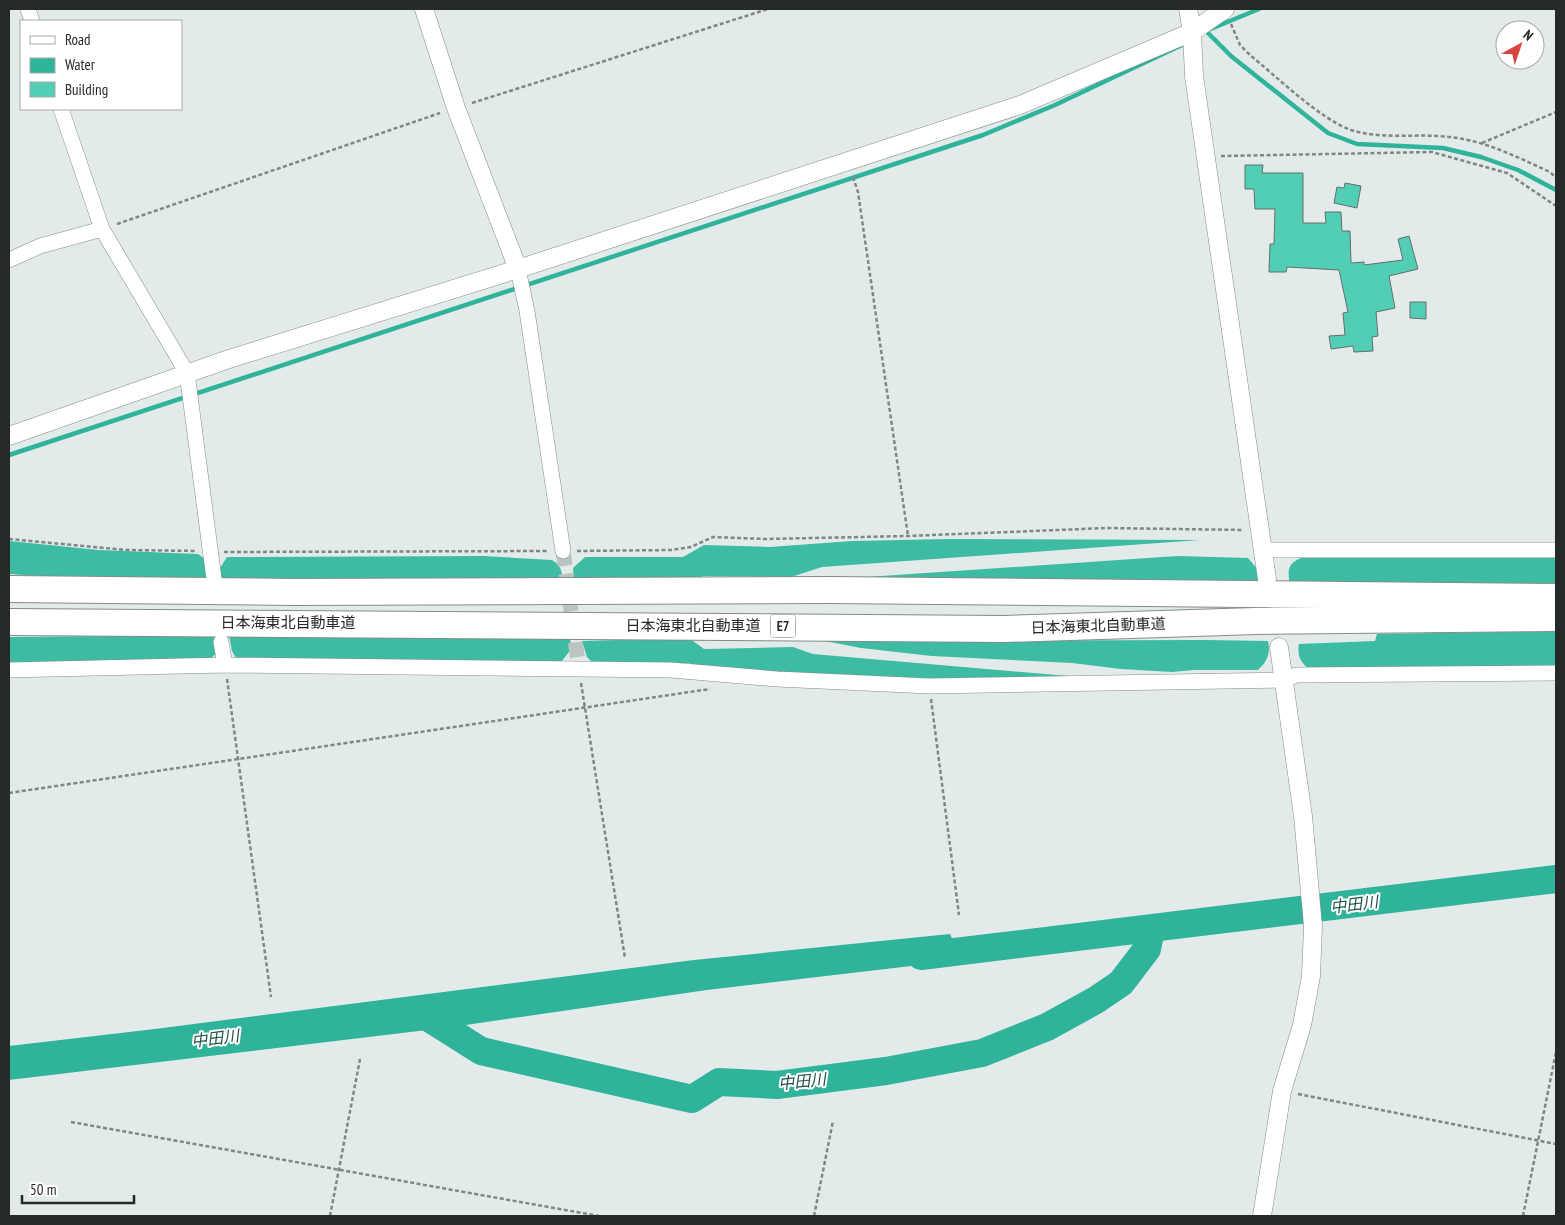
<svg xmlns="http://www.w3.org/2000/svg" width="1565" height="1225" viewBox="0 0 1565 1225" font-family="'PT Sans Narrow','Noto Sans JP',sans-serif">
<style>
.forest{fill:#3dbca3}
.water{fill:#2fb39a}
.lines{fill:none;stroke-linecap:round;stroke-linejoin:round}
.stream{stroke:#2fb39a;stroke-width:4.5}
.river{stroke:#2fb39a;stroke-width:28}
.building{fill:#52ceb4;stroke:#666e6b}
.minor-tunnel{stroke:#bcc4c2;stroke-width:15;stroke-dasharray:15 8;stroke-linecap:butt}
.minor-casing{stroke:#838c89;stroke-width:16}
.tertiary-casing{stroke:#838c89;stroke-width:19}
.motorway-casing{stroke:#838c89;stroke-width:28}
.path{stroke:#7f8684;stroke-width:2.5;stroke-dasharray:4 2.5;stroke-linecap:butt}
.minor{stroke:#fff;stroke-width:15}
.tertiary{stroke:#fff;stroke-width:18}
.motorway{stroke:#fff;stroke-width:26}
.labels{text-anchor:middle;stroke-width:4;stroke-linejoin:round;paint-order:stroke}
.shield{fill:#fff;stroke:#666968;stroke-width:1}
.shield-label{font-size:14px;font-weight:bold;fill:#252928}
.street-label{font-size:15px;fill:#252928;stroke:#fff}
.water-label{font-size:16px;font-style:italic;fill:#1c5045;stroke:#fff}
</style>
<rect width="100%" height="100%" fill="#e2ebe9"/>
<path class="forest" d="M948 539 1200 540 822 567 791 577 703 576 690 583H574L573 568 585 557H683L704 545 770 547 852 541Z
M9 541 99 550 198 554 205 559 210 580H104L9 574Z
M1369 555 1556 557V588L1290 586C1288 572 1286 564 1301 558Z
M484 556 552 560C562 566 562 572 563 583L221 582 220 568 227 557Z
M1177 556 1248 558 1259 571 1260 585 822 580Z
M1556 631V671L1309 669C1300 662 1297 655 1299 644L1375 641 1377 634Z
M216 635 218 651 210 660 9 665V637Z
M229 635 570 639 572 648 562 661 557 662 237 660 232 651Z
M689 638 704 649 793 647 813 654 1080 677 925 682 707 671 689 663 594 664 587 657 582 641Z
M1206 640 1268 641C1271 653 1267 662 1258 670H1194L1172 672 1121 669 1072 663 932 656 861 648 825 641Z"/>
<path class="water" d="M950 934 962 960 707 990 452 1027 9 1080V1046L155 1029 694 960Z"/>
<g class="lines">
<path class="stream" d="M1208 30 1259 9
M1206 31 1231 56 1328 133 1357 144 1443 148 1481 157 1518 170 1556 190
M9 455 983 135 1055 105 1186 43"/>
<path class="river" d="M921 956 1556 879
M421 1013 481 1051 692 1099 719 1082 777 1085 886 1071 982 1053 1047 1027 1096 1000 1121 983 1147 949 1151 929"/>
</g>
<path class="building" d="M1245 165H1263L1262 173H1303V223H1326L1325 212H1341L1342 231H1350L1351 263 1364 262V265L1403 260 1398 239 1409 236 1418 269 1389 276 1395 308 1376 312 1378 336 1372 337 1373 351 1354 352 1353 346 1331 349 1329 336 1345 335 1343 313 1348 312 1339 270 1287 267 1286 272H1269L1270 244H1274L1275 209H1255L1254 189H1245Z
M1345 183 1361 186 1357 208 1334 203 1337 187 1344 188Z
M1410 302H1426V319L1410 318Z"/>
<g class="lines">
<path class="minor-tunnel" d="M563 551 579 669"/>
<g class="minor-casing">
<path id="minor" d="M28 9 32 21
M61 109 102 229 187 373 214 579
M9 260 40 246 102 229
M518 269 527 311 563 551
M1263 550H1556
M221 642 225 665
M9 670 225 665 579 669 671 670 777 679 929 686 1284 680 1296 675 1556 673"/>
</g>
<g class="tertiary-casing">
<path id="tertiary" d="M424 9 456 108 518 269
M1188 9 1192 32 1225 9
M9 436 229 359 518 269 1020 105 1192 32 1194 76 1267 579
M1262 1216 1282 1091 1302 1025 1311 976 1313 926 1303 816 1279 647"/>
</g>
<g class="motorway-casing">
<path id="motorway" d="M9 589 294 592 829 590 1556 597
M9 622 1004 629 1256 621 1556 618"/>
</g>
<path class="path" d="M1231 24 1240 45 1250 55C1277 77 1320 119 1351 130 1382 140 1418 133 1450 137 1486 141 1517 157 1550 172L1556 178
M472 103 768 9
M1482 143 1556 112
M1221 156 1432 152 1507 173 1556 206
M853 177 858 192 908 536
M117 224 440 113
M9 539 126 550 197 551
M577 551 671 550 691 547 713 537 765 539 908 536 1107 528 1244 530
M224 552 549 551
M227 679 271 997
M581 683 625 958
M931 699 959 915
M9 793 710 689
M1298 1094 1556 1144
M71 1122 599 1216
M330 1216 360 1059
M814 1216 833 1121
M1523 1216 1556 1052"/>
<use href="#minor" class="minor"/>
<use href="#tertiary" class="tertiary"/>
<use href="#motorway" class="motorway"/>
</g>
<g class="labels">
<rect class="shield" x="770.5" y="614.5" width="25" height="23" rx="4"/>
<g class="shield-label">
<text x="783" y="631">E7</text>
</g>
<g class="street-label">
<text x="288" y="628">日本海東北自動車道</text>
<text x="693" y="631">日本海東北自動車道</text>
<text transform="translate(1098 626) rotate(-2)" y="5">日本海東北自動車道</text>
</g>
<g class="water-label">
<text transform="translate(1354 904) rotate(-7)" y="6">中田川</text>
<text transform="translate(215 1038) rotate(-7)" y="6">中田川</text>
<text transform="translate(802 1081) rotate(-6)" y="6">中田川</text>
</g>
</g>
<rect width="1565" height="1225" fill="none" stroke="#252928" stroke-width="20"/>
<rect x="20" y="20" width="162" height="90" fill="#ffffff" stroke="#a8a9a9"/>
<rect x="30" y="36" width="25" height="8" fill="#ffffff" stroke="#a8a9a9"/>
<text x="65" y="45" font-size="15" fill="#252928">Road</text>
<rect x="30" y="58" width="25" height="15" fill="#2fb39a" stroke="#a8a9a9"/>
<text x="65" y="70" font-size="15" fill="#252928">Water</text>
<rect x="30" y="82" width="25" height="15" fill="#52ceb4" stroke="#a8a9a9"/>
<text x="65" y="95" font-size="15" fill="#252928">Building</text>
<g transform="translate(1520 45) rotate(40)"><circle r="24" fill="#ffffff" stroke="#a8a9a9"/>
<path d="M0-4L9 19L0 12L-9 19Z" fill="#d64841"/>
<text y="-8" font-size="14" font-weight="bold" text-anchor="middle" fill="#252928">N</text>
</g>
<path d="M22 1195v8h112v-8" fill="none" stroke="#252928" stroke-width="2.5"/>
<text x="30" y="1195" font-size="15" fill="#252928" stroke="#ffffff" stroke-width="4" paint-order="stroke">50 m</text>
</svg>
